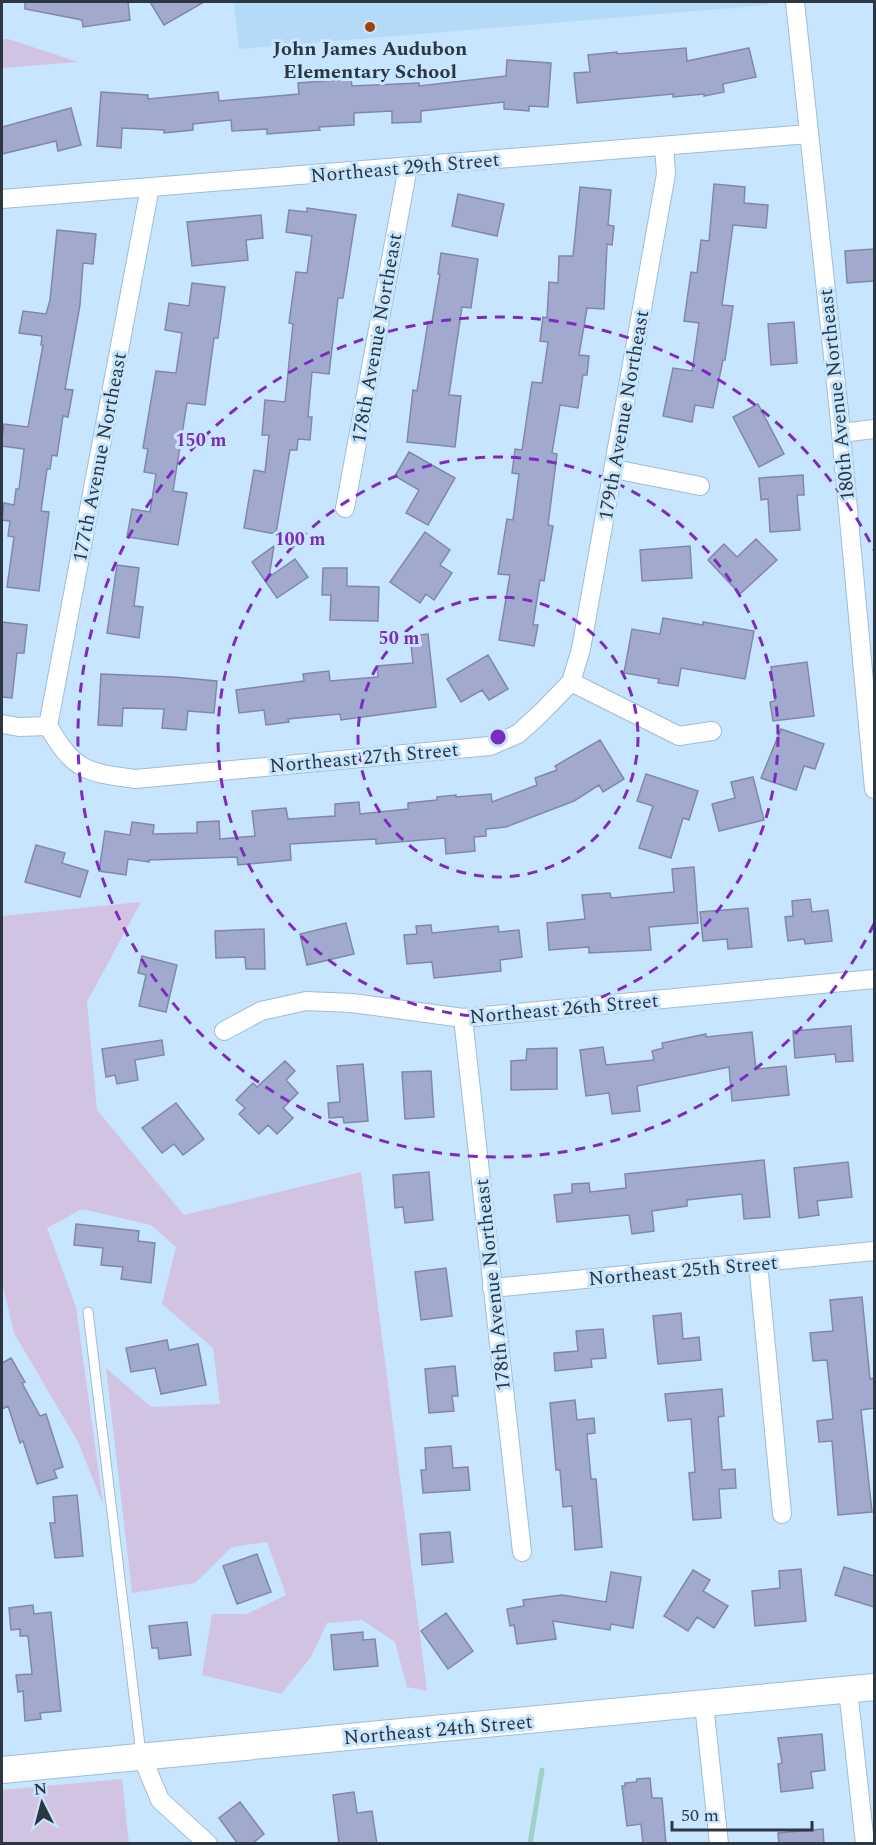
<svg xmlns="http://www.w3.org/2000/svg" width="876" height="1845" viewBox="0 0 876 1845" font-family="Spectral,serif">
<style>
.built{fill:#b5daf7}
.green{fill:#d2c3e3}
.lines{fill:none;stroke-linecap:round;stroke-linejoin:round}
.stream{stroke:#9ed1c5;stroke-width:5}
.building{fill:#a1a9cf;stroke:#8188a6;stroke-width:1.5}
.lane-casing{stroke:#9fbcd4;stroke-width:11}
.street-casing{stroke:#9fbcd4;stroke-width:20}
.secondary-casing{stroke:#9fbcd4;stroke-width:28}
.lane{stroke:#fff;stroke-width:9}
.street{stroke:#fff;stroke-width:18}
.secondary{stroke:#fff;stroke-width:26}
.ring{fill:none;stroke:#7b2cbf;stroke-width:3;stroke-dasharray:10 8}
.poi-dot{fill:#a44107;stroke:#c7e5fe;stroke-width:2}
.labels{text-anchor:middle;stroke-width:6;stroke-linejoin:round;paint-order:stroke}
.poi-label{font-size:20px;font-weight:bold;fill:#2b3741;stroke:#c7e5fe}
.street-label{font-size:20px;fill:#2b3741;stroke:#c7e5fe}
.centre{fill:#7b2cbf;stroke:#c7e5fe;stroke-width:3}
.ring-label{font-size:18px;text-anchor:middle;font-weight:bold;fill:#7b2cbf;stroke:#c7e5fe;stroke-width:6;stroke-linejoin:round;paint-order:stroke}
</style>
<rect width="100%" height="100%" fill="#c7e5fe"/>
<path class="built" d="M234 2H768V5L239 49Z"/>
<path class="green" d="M2 39H8L78 62 2 68Z
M141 902 87 1002 97 1110 184 1215 361 1172 427 1691 407 1687 395 1642 362 1620 327 1623 311 1657 281 1694 202 1675 212 1614H247L286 1595 267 1542 232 1547 195 1583 132 1593 106 1368 151 1407 220 1404 213 1348 162 1304 176 1247 151 1225 82 1209 47 1228 76 1307 103 1504 78 1442 14 1333 2 1282V916Z
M122 1779 129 1843H2V1790Z"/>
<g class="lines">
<path class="stream" d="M530 1844 542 1770"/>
</g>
<path class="building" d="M25 2H128L130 20 83 27 82 20 25 9Z
M150 2H204L164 25Z
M686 48 687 61 749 48 756 77 723 84 724 92 704 96V94L673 97V94L577 103 574 73 590 72 588 55 617 52V54Z
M507 60 551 63 548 107 529 106V111L504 109V102L421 111V122L392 123V111L354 113V125L319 127 320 130 267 134V129L232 131 231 120 193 124V130L164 133V130L122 128 121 148 97 146 101 92 148 95V99L218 92 219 101 299 94 298 83 351 79 352 86 419 83V86L506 76Z
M71 108 81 145 58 151 56 141 2 154V127Z
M714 184 745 187 744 203 768 205 766 228 733 225 722 305 733 306 725 360H723L713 408 695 405 692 422 663 416 673 368 692 371 699 323 684 321 691 272 697 273 701 240 709 241Z
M580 187 611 190 608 225 614 226 612 245 607 244 604 309 587 308 579 355 589 356 587 375H583L578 408 560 405 552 453 557 454 548 525 553 526 544 581 540 580 533 625H538L534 646 499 640 510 575 498 574 507 519 513 520 519 474 512 473 515 449 522 450 532 382 542 383 548 342 540 341 543 317 547 318 549 282 558 283 559 256H573Z
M458 194 504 204 497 236 452 226Z
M307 208 356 215 343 298H338L329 374 312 372 308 417H312L310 440 298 439 297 450H290L276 533H270L244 528 254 470 265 472 269 435H262L265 400 285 402 293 324 289 323 296 272 307 273 312 236 286 232 289 210 307 212Z
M261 215 263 238 246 240 248 260 192 266 187 222Z
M57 230 96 234 93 264 83 263 80 305 65 389 73 390 68 417 63 416 57 456 52 455 50 469H47L41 511 49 512 39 591 7 587 14 537 8 536 10 521 2 520 4 503 14 505 16 489H19L24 449 2 446V438L4 424 28 427 43 345H41L42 336 19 333 23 311 46 314 50 300Z
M874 249V281L847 283 845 251Z
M441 253 478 259 471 308 462 307 449 395 461 396 455 447 407 442 413 390 417 391 428 322H432L440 274H438Z
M192 283 225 287 218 338H214L205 405 187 403 173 491 187 493 178 545 127 537 132 509 150 512 156 474 144 472 148 449 143 448 156 371 176 373 182 333 165 330 169 303 189 306Z
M794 322 797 363 771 365 768 324Z
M758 404 784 454 759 467 733 417Z
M409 452 455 478 428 525 406 513 419 490 395 476Z
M803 475 804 495H797L800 530 770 532 768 499 761 500 759 478Z
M425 532 450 550 440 565 452 573 434 600 426 594 420 603 390 582Z
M756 539 777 560 740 594 708 560 724 544 737 557Z
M274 546 269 577 295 559 308 577 277 598 252 562Z
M690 546 692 578 642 581 640 550Z
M117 565 139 568 134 606 143 607 139 638 107 633Z
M323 568H347V586L379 587 378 621 330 620 331 595H322Z
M663 618 703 625V622L754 631 745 679 681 668 678 686 658 683 659 679 624 673 632 629 660 634Z
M2 622 27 625 24 653H17L12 698 2 697Z
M428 634 436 707 341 720 340 714 288 719 289 722 266 725 264 710 239 713 236 690 304 681 303 674 329 671 330 681 378 677 377 666 413 663 410 636Z
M488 655 508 689 489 700 482 690 461 702 447 679Z
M807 662 814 716 773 721 770 702 775 701 771 667Z
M101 674 173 677 217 681 214 713 188 711 186 730 162 728 164 709 123 708 122 726 98 725Z
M781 729 824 744 815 769 804 766 796 790 761 778Z
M600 740 624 779 603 792 599 785 574 801 506 827 486 829V836L474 837 475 851 446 854 445 838 376 844V839L290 844 291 860 238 865 237 857 149 860V862L128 859 126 875 99 871 105 831 130 835 132 822 154 825 153 834 197 833V822L219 821 220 839 255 836 252 811 286 808 288 819 335 816V804L359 802 360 814 408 809V803L437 800V797L456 795V797L491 794 492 802 537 785 535 778 557 770 555 766Z
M646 774 698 791 689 820 683 818 671 858 639 848 653 806 637 801Z
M753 777 764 820 719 831 712 804 735 798 731 782Z
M36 845 65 853 62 863 88 871 80 897 25 882Z
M694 867 698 923 649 927 651 950 589 953V947L549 950 547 923 585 919 582 895 610 893 611 898 674 892 672 869Z
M810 899 812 912 828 910 832 941 805 944 804 939 788 941 785 917 793 916 792 901Z
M748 908 752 947 728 949 727 939 703 941 700 912Z
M346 923 354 954 307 965 300 934Z
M431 925 432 933 498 926 499 932 519 930 522 957 500 960 501 971 434 978 432 962 407 964 404 935 417 934 416 926Z
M264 929 265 969H246L245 957 216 958 215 931Z
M142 956 177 965 166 1012 139 1006 146 975 138 973Z
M851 1026 853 1061 836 1062 835 1054 795 1058 793 1031Z
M752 1032 756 1069 786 1066 789 1095 732 1101 729 1067 637 1086 640 1111 612 1114 609 1093 586 1096 580 1050 603 1047 606 1065 654 1060 652 1051 663 1048 662 1043 706 1034V1037Z
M162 1040 164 1055 135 1060 138 1080 117 1084 115 1075 106 1077 102 1049Z
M557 1048V1089L511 1090V1061L526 1060 527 1049Z
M285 1061 295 1071 286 1080 298 1093 283 1108 293 1118 277 1134 268 1125 259 1134 239 1114 245 1108 236 1100 253 1083 257 1087Z
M363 1064 368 1121 344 1123 343 1117 329 1118 328 1103 340 1102 337 1066Z
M431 1071 434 1117 405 1119 402 1072Z
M176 1103 204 1139 183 1155 174 1144 162 1153 142 1128Z
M764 1160 770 1217 744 1219 742 1194 687 1200V1206L652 1211 654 1231 632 1234 629 1215 557 1222 554 1195 572 1193V1184L589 1183 590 1192 626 1188 625 1174Z
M848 1162 852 1197 817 1201 819 1215 799 1218 794 1168Z
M429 1172 433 1220 405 1223 403 1207 395 1208 393 1175Z
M76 1224 139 1231 138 1241 155 1243 151 1283 121 1279 123 1267 101 1265 103 1248 74 1245Z
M446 1268 452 1316 421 1320 415 1272Z
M862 1297 870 1379 874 1378V1408L861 1410 872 1512 838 1515 832 1441 819 1442 817 1421 833 1419 827 1360 813 1361 810 1333 833 1331 830 1300Z
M681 1313 683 1339 699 1337 701 1360 658 1364 653 1316Z
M603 1329 606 1358 591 1359 592 1367 555 1371 554 1353 578 1351 576 1331Z
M167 1340 169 1350 198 1344 206 1385 161 1394 155 1368 131 1372 126 1348Z
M11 1358 25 1382 22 1383 40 1416 46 1414 63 1467 54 1470 57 1478 37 1484 23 1441 20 1443 8 1406 2 1409V1363Z
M455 1366 458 1396H452L454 1411 429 1413 425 1369Z
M722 1389 724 1416 718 1417 722 1470 735 1469 736 1488 719 1489 721 1518 693 1520 689 1473 695 1472 691 1419 668 1421 665 1394Z
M575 1400 577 1420 594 1418 595 1433 587 1434 591 1479H596L602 1547 575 1550 572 1506 563 1507 560 1470H556L550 1403Z
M451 1446 453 1468 468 1467 470 1490 423 1493 421 1470H426L425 1448Z
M77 1495 83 1556 55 1558 50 1523H55L53 1497Z
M450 1532 453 1562 422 1565 420 1534Z
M257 1554 271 1592 237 1604 223 1566Z
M844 1567 874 1576V1607L835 1595Z
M801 1569 806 1621 755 1626 752 1591 780 1588 779 1571Z
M693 1570 710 1580 703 1591 728 1606 714 1628 697 1617 688 1631 664 1616Z
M611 1572 641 1577 633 1628 611 1624 610 1630 553 1621 556 1639 517 1644 514 1625 510 1626 507 1609 524 1606 523 1600 562 1595 606 1602Z
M33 1605 34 1614 51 1612 61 1711 40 1713 41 1719 25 1721 23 1691 18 1692 16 1675 32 1674 28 1636H20V1629L11 1630 9 1608Z
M446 1613 473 1651 448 1669 421 1631Z
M187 1622 191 1655 159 1659 158 1648H152L149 1626Z
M363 1632V1640L375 1639 378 1666 334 1670 331 1635Z
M822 1734 825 1770 811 1772 813 1788 781 1792 778 1764 782 1763 778 1738Z
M650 1778 652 1798H662L666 1844H643L641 1824 627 1826 622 1786H625V1783L636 1782 637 1779Z
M354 1792 357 1813 372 1811 377 1844H339L333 1795Z
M240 1802 264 1834 252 1844H238L219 1818Z
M823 1829 824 1844H779L778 1833Z"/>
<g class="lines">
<g class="lane-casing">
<path id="lane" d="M88 1312 141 1754"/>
</g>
<g class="street-casing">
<path id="street" d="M795 2 839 412 874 789
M2 199 809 134
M841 433 874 429
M614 469 700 486
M345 508 408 167
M571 682 581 649 666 174 664 146
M2 724 19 727 48 726C75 771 84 772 135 779L490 746 518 734 541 713 571 682 679 736 712 731
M48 726 150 187
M463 1018 522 1552
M224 1031 261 1011 306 1001 352 1003 463 1018 874 979
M758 1263 782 1514
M492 1288 874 1251
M848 1690 865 1844
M704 1704 719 1844
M142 1757 160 1800 208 1844"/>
</g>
<g class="secondary-casing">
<path id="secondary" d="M2 1770 874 1687"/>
</g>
<use href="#lane" class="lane"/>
<use href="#street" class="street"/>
<use href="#secondary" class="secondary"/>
</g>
<g class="ring">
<circle cx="498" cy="737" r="140"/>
<circle cx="498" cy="737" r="280"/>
<path d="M874 924A420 420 0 1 1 874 550"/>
</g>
<circle class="poi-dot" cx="370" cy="27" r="6"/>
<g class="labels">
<g class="poi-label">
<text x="370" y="55">John James Audubon<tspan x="370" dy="23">Elementary School</tspan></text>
</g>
<g class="street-label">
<text transform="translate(405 167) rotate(-5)" y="7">Northeast 29th Street</text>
<text transform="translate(376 338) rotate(-80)" y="7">178th Avenue Northeast</text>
<text transform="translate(836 395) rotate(-96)" y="7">180th Avenue Northeast</text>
<text transform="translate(623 415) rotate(-80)" y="7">179th Avenue Northeast</text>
<text transform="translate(99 457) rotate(-79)" y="7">177th Avenue Northeast</text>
<text transform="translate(364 757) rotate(-5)" y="7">Northeast 27th Street</text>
<text transform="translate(564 1008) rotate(-5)" y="7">Northeast 26th Street</text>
<text transform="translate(683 1270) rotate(-5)" y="7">Northeast 25th Street</text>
<text transform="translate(492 1285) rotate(-96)" y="7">178th Avenue Northeast</text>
<text transform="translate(438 1729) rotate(-5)" y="7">Northeast 24th Street</text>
</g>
</g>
<circle cx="498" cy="737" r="9" class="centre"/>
<g class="ring-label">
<text x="201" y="446">150 m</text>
<text x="300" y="545">100 m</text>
<text x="399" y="644">50 m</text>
</g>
<rect width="876" height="1845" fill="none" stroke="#2b3741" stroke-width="6"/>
<g transform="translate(42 1803) rotate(354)" stroke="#c7e5fe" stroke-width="4.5" paint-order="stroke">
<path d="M0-4.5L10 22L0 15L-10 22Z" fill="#2b3741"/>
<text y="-9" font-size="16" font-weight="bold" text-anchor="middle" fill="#2b3741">N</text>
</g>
<path d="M672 1821v9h140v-9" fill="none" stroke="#2b3741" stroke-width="3"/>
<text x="681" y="1821" font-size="18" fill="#2b3741" stroke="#c7e5fe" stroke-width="4.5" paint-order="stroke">50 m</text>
</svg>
